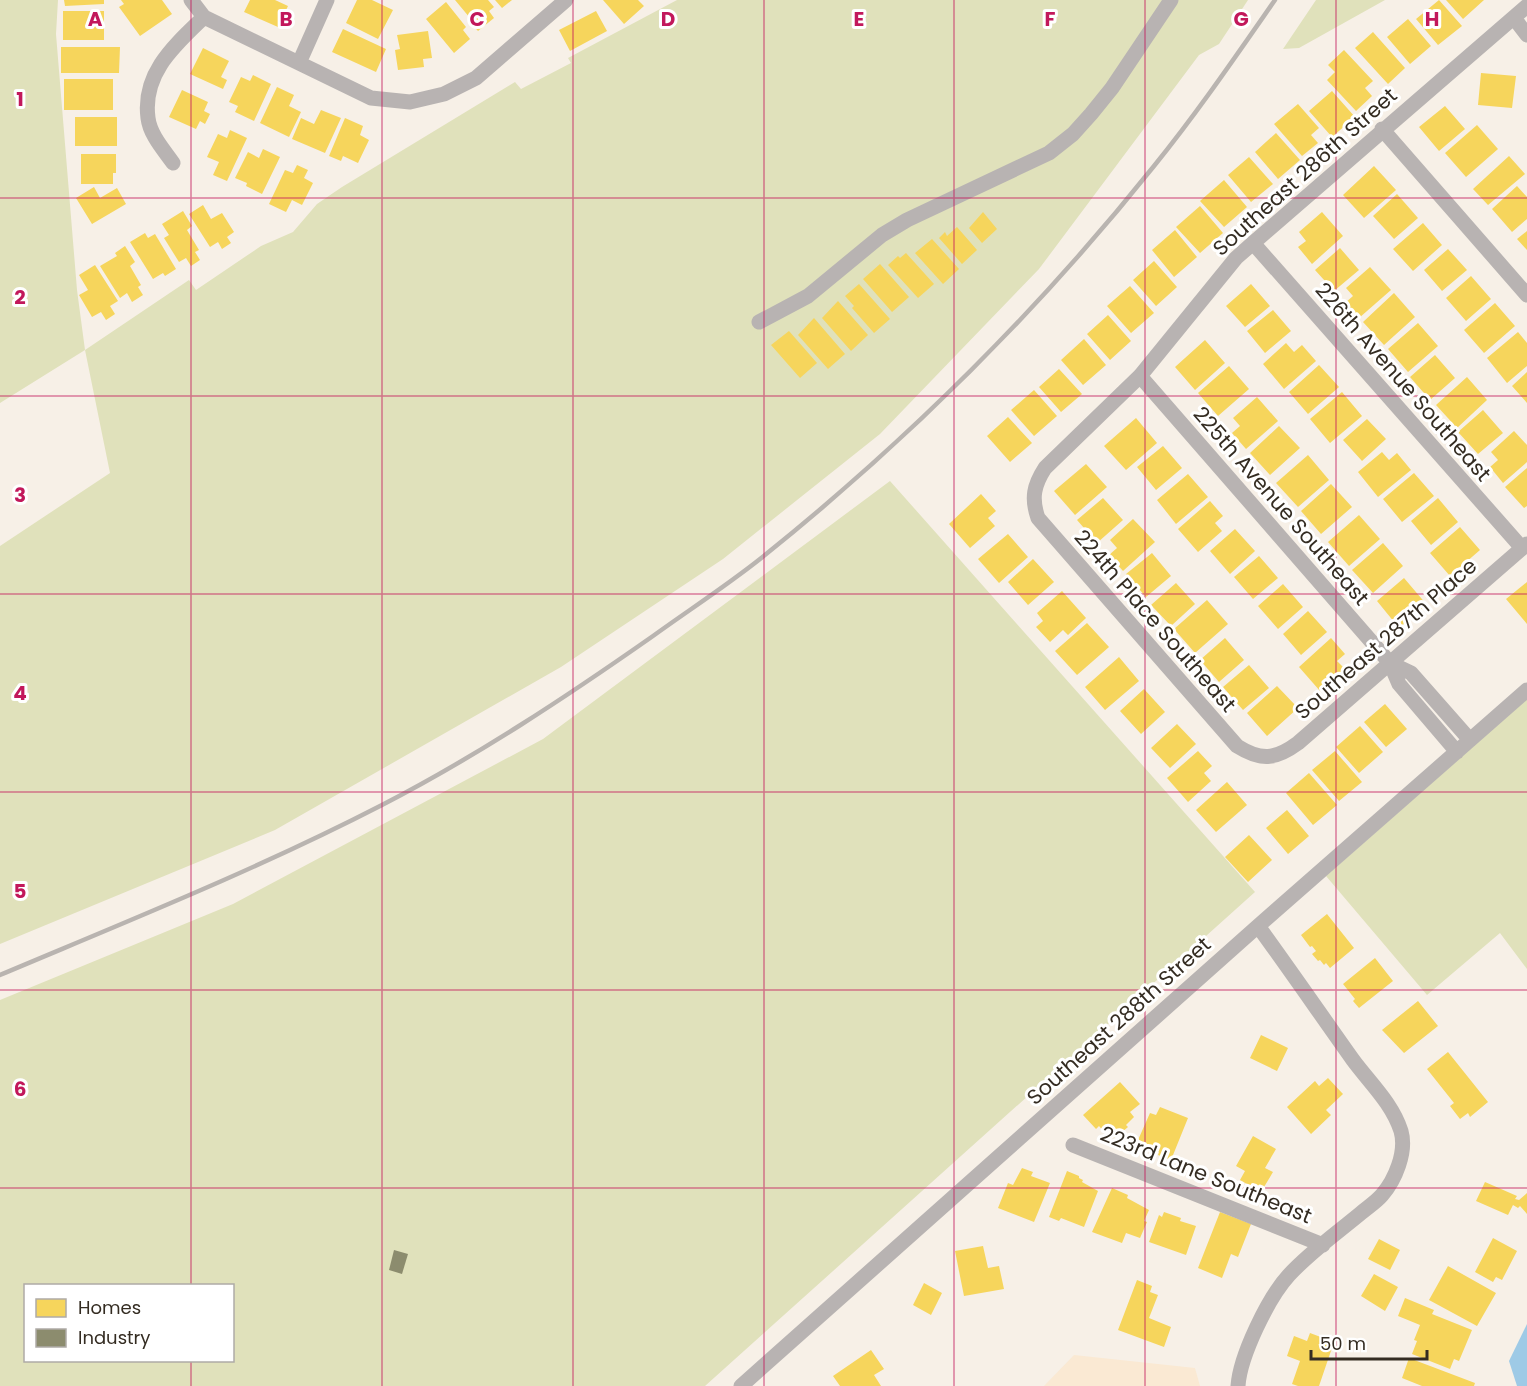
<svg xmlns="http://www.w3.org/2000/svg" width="1527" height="1386" viewBox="0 0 1527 1386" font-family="Poppins,sans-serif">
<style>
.built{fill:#fae9d3}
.green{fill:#e0e1bb;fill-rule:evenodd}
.water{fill:#9ecae6}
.homes{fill:#f6d55c}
.industry{fill:#8c8c6e}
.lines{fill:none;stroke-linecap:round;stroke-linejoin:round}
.minor{stroke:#b8b3b2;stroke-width:15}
.rail{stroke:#b9b4b0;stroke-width:4.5}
.grid{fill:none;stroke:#c2185b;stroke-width:1.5;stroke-opacity:0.55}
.labels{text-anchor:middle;stroke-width:6;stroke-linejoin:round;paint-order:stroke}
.street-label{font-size:21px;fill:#342c22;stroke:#fff}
.grid-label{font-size:20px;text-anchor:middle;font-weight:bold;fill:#c2185b;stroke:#fff;stroke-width:6;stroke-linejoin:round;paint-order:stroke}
</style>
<rect width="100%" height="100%" fill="#f7f0e7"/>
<path class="built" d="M1074 1355 1195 1368 1200 1386H1044Z"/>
<path class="green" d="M0 0H58L56 34 77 290 85 350 189 280 196 290 261 246 293 232 317 204 342 187 515 82 521 89 571 63 568 58 677 0H1248L1219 44 1199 55 1039 269 880 434 723 559 561 667 275 830 0 944V546L110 473 85 350 0 403Z
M1316 0H1385L1299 48 1283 49Z
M890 481 1255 892 705 1386H0V1000L233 904 543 739ZM26 1286H232V1360H26Z
M1527 699V969L1500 933 1427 995 1326 876Z"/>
<path class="water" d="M1527 1324V1386H1517L1509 1361Z"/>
<path class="homes" d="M64 0H104V4L65 6Z
M121 0H162L172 14 140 36 119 7 124 4Z
M250 0H275L288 6 278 27 244 12Z
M357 0H372L393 10 378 39 346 23Z
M455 0H488L494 7 489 11 494 18 478 31 468 20 470 18Z
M495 0H512L502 8Z
M603 0H638L644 6 624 24Z
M1439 0 1462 26 1438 45 1416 19Z
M1446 0H1484L1463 19Z
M446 2 466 27 463 30 470 39 454 53 426 19Z
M63 11H104V40H63Z
M596 11 607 31 570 51 559 30Z
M1408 19 1431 46 1410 64 1387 37Z
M343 29 386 49 376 72 332 52Z
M428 31 432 58 423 59 424 67 398 70 395 50 400 49 397 35Z
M1373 32 1405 68 1388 84 1355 48Z
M61 47H120L119 73H61Z
M203 48 229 61 221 77 227 80 223 89 190 74Z
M1344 50 1373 81 1365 88 1372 96 1356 111 1327 80 1335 72 1328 65Z
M1481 73 1516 76 1512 108 1478 105Z
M253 75 271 84 254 121 235 112 238 106 229 102 241 77 250 81Z
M64 79H113V110H64Z
M277 87 294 95 289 106 301 112 289 137 260 123Z
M182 90 208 102 204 111 210 114 205 124 200 121 196 129 169 117Z
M1332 91 1355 117 1332 137 1309 111Z
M1298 104 1319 128 1311 135 1318 143 1302 156 1274 124Z
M1445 106 1465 129 1439 151 1419 127Z
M321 110 341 118 325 153 292 139 301 118 314 124Z
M75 117H117V146H75Z
M345 118 363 126 360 135 369 140 358 163 343 156 341 161 329 156Z
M1477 125 1498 149 1466 177 1445 153Z
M230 130 247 138 227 181 213 175 219 162 207 157 218 134 227 138Z
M1276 133 1300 160 1278 179 1255 152Z
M263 149 280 157 262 194 246 186 247 183 235 178 248 152 259 158Z
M81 154H116V173H113V184H81Z
M1509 156 1525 174 1488 205 1473 189Z
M1249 157 1273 184 1251 202 1228 175Z
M297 165 308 170 304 178 313 183 302 205 292 200 286 212 269 204 285 170 293 173Z
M1374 166 1396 190 1364 218 1343 195Z
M1224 180 1247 207 1224 227 1200 201Z
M1517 186 1527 197V219L1512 232 1492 209Z
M94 187 100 198 117 188 126 204 92 224 76 198Z
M1397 194 1418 218 1394 239 1373 216Z
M203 205 211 219 222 213 234 232 227 237 231 243 222 249 218 242 210 247 189 214Z
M1200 206 1223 233 1200 253 1176 227Z
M183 211 192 226 187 230 199 250 195 252 200 260 191 266 186 258 179 262 164 238 169 235 162 224Z
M983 212 997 229 982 243 969 228Z
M1322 212 1343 236 1312 264 1298 247 1306 241 1299 232Z
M1423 223 1442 245 1413 271 1393 249Z
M957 227 977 250 962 264 939 238 945 232 947 236Z
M1175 230 1197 257 1174 277 1152 250Z
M1527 231V250L1517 239Z
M145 233 148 238 155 234 176 269 165 276 163 273 153 279 130 242Z
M932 239 959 269 943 284 915 253Z
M125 246 135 262 130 266 141 285 138 287 143 295 132 302 127 293 120 298 100 266 117 256 115 253Z
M1340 248 1359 270 1334 291 1315 270Z
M1448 249 1467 270 1442 291 1424 270Z
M906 253 934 284 918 298 888 265 898 256 900 258Z
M1154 261 1177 287 1156 306 1133 280Z
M880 264 909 297 892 312 863 279Z
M95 265 118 301 110 306 115 314 106 320 101 312 92 317 79 295 88 290 79 275Z
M1370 267 1391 290 1359 318 1345 303 1353 296 1346 288Z
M1471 276 1491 299 1466 321 1446 298Z
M859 284 890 319 874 333 852 308 854 306 845 296Z
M1251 284 1270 306 1245 327 1226 306Z
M1130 286 1154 313 1131 333 1107 306Z
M1394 293 1415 317 1384 345 1363 322Z
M838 301 868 335 851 351 822 318Z
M1495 303 1515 326 1484 353 1464 330Z
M1273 310 1291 331 1265 353 1247 331Z
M1108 315 1131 341 1110 360 1087 334Z
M814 318 845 354 828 369 798 335Z
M1418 323 1438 346 1408 372 1388 349Z
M789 331 817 363 800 378 771 345Z
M1518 332 1527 343V366L1507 383 1487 358Z
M1084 339 1106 365 1083 385 1061 360Z
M1205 340 1225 363 1195 390 1175 367Z
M1286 343 1294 352 1302 345 1316 361 1284 389 1263 364Z
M1435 355 1455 378 1430 400 1410 377Z
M1319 365 1339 387 1308 414 1289 392Z
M1229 366 1249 389 1218 416 1198 393Z
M1059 369 1082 394 1061 412 1039 387Z
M1527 372V403L1512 386Z
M1467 377 1487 400 1457 428 1436 405Z
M1034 390 1057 416 1034 436 1011 410Z
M1342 392 1362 416 1330 443 1310 419Z
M1257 397 1278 421 1246 449 1232 433 1240 426 1233 418Z
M1483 410 1503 433 1478 454 1458 432Z
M1008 417 1032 443 1010 462 987 436Z
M1136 418 1157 443 1126 470 1104 446Z
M1367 419 1386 439 1362 461 1343 440Z
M1279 426 1300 448 1270 475 1250 453Z
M1514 431 1527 445V462L1503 483 1490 467 1498 460 1491 452Z
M1163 446 1182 468 1156 490 1137 467Z
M1382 452 1389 460 1397 453 1411 470 1378 497 1358 472Z
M1308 455 1329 480 1298 507 1276 483Z
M1086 464 1107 487 1075 515 1054 491Z
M1527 468V506L1524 508 1505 487Z
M1414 473 1434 496 1402 522 1383 499Z
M1188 474 1208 497 1176 524 1157 500Z
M1331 484 1352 507 1321 534 1301 511Z
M981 494 996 511 988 518 995 526 970 548 949 524Z
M1103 498 1123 520 1097 543 1077 520Z
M1438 498 1458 522 1431 545 1411 521Z
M1210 501 1223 516 1215 523 1222 531 1198 552 1178 529Z
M1359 515 1380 539 1349 566 1328 542Z
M1133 519 1155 542 1123 571 1109 555 1117 548 1110 540Z
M1460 527 1480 550 1450 576 1430 553Z
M1235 529 1255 551 1230 574 1210 551Z
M1008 534 1028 557 999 583 978 559Z
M1383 543 1403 566 1373 593 1352 570Z
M1152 553 1171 576 1146 597 1126 574Z
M1259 556 1278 578 1253 599 1234 577Z
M1033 559 1054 582 1028 605 1008 582Z
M1404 578 1427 605 1399 628 1377 601Z
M1527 582V624L1506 599Z
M1176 583 1195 604 1171 626 1151 605Z
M1283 584 1303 607 1278 629 1258 606Z
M1062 591 1086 618 1068 635 1063 630 1050 642 1036 627 1043 621 1037 613Z
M1207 600 1228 624 1195 653 1174 629Z
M1308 611 1327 632 1301 655 1283 634Z
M1087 623 1109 647 1077 675 1055 651Z
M1225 638 1244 660 1219 682 1200 660Z
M1331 638 1345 654 1337 661 1345 669 1320 691 1299 667Z
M1119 657 1139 681 1105 710 1085 687Z
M1249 665 1269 688 1243 710 1223 687Z
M1277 686 1298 708 1267 736 1247 713Z
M1144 689 1165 712 1141 734 1120 711Z
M1385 704 1407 729 1386 747 1364 722Z
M1177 724 1196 744 1170 768 1151 748Z
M1360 726 1383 752 1359 773 1336 747Z
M1198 751 1212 766 1204 773 1211 781 1188 802 1167 778Z
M1335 751 1362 782 1339 801 1312 770Z
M1309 773 1337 805 1313 825 1286 793Z
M1227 782 1247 805 1216 832 1196 810Z
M1287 810 1309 836 1288 854 1266 828Z
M1249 835 1272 860 1248 882 1225 857Z
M1327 914 1354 948 1330 968 1326 963 1324 965 1320 960 1318 961 1312 954 1316 951 1312 946 1310 947 1301 935Z
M1375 958 1393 981 1359 1008 1353 1001 1355 999 1343 984Z
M1418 1001 1438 1026 1404 1053 1382 1030Z
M1261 1035 1288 1048 1277 1071 1250 1058Z
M1448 1052 1488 1102 1470 1117 1468 1113 1460 1119 1450 1106 1454 1103 1427 1069Z
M1328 1078 1343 1094 1326 1110 1331 1115 1311 1134 1287 1107 1315 1081 1319 1086Z
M1120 1082 1140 1104 1130 1112 1134 1117 1126 1125 1128 1127 1115 1138 1110 1133 1107 1135 1099 1126 1096 1129 1083 1115Z
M1160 1107 1188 1118 1171 1160 1158 1155 1159 1152 1144 1146 1146 1143 1138 1140 1150 1113 1156 1115Z
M1253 1136 1276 1149 1265 1168 1273 1172 1261 1192 1240 1180 1245 1171 1236 1166Z
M1022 1168 1033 1172 1031 1176 1050 1183 1034 1222 998 1208 1008 1183 1013 1185Z
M1067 1171 1079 1176V1178L1083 1180 1082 1182 1098 1191 1084 1227 1061 1218 1059 1221 1049 1217Z
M1485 1182 1517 1196 1515 1199 1519 1200 1527 1193V1214L1520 1206 1518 1208 1513 1205 1508 1215 1476 1201Z
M1112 1188 1128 1195 1127 1198 1149 1210 1144 1221 1147 1222 1140 1238 1126 1233 1122 1243 1092 1232Z
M1164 1212 1181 1218 1180 1221 1196 1226 1186 1255 1149 1242 1159 1215 1162 1217Z
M1220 1212 1251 1224 1238 1257 1231 1254 1222 1278 1198 1268Z
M1493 1238 1517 1251 1502 1280 1496 1277 1493 1282 1475 1272Z
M1379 1239 1400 1250 1390 1270 1368 1259Z
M983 1246 988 1268 999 1266 1004 1289 964 1296 955 1251Z
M1448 1266 1496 1293 1477 1326 1429 1300Z
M1374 1274 1398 1287 1385 1311 1361 1296Z
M1137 1280 1152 1286 1150 1292 1158 1295 1149 1318 1171 1327 1164 1347 1118 1330Z
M924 1283 942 1293 931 1315 913 1305Z
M1405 1298 1434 1310 1432 1314 1472 1330 1459 1361 1454 1359 1450 1369 1412 1354 1417 1341 1414 1340 1420 1325 1398 1316Z
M1310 1333 1334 1342 1319 1386H1298L1292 1384 1300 1361 1287 1356 1294 1336 1307 1341Z
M871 1350 884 1369 874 1375 881 1386H840L833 1376Z
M1409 1358 1475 1383 1474 1386H1422L1402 1378Z"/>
<path class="industry" d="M394 1250 408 1254 402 1274 389 1270Z"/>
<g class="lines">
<path class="minor" d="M191 0 204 17 371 98 410 102 444 94 476 78 566 0
M1527 6 1253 243 1236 258 1140 376 1045 468C1034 485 1031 498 1038 518L1237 746C1261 761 1275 760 1298 743L1527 544
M1514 18 1527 35
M299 63 327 0
M1382 129 1527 295
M173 163C164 150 150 135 148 118 142 73 175 45 204 17
M1253 243 1522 548
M759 322 808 296 882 235 907 220 1049 153 1073 134 1091 114 1112 88 1171 0
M1140 376 1390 663
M1457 752 1399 684 1390 663 1411 673 1470 740
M1073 1145 1323 1245
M741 1386 1258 926 1527 690
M1238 1386C1240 1356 1268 1298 1289 1275 1310 1252 1337 1233 1361 1213 1368 1207 1376 1202 1382 1195 1395 1180 1407 1152 1401 1131 1392 1103 1370 1083 1353 1060 1321 1015 1290 970 1258 926"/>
<path class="rail" d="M0 975C128 921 258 869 382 805 477 756 566 697 653 636 689 610 726 586 760 559 905 443 1038 311 1154 166 1197 113 1236 56 1275 0"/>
</g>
<path class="grid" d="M191 0V1286M382 0V1386M573 0V1386M764 0V1386M954 0V1386M1145 0V1386M1336 0V1386M0 198H1527M0 396H1527M0 594H1527M0 792H1527M0 990H1527M0 1188H1527M191 1360V1386"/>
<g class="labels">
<g class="street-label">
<text transform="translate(1305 172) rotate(-42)" y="7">Southeast 286th Street</text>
<text transform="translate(1403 382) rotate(49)" y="7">226th Avenue Southeast</text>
<text transform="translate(1281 506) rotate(49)" y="7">225th Avenue Southeast</text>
<text transform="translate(1155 621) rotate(49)" y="7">224th Place Southeast</text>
<text transform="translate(1386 639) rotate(-41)" y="7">Southeast 287th Place</text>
<text transform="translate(1119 1021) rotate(-42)" y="7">Southeast 288th Street</text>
<text transform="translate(1206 1175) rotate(22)" y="7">223rd Lane Southeast</text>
</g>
</g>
<g class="grid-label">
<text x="95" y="26">A</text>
<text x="286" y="26">B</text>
<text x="477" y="26">C</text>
<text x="668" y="26">D</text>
<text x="859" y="26">E</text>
<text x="1050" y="26">F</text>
<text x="1241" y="26">G</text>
<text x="1432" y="26">H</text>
<text x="20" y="106">1</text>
<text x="20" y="304">2</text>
<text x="20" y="502">3</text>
<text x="20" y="700">4</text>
<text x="20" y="898">5</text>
<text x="20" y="1096">6</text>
</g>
<rect x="24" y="1284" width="210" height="78" fill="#ffffff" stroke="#aeaba7" stroke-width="1.5"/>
<rect x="36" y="1299" width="30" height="18" fill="#f6d55c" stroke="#aeaba7" stroke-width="1.5"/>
<text x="78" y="1314" font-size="18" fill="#342c22">Homes</text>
<rect x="36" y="1329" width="30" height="18" fill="#8c8c6e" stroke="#aeaba7" stroke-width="1.5"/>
<text x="78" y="1344" font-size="18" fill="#342c22">Industry</text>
<path d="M1311 1350v9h116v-9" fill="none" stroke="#342c22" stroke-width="3"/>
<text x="1320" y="1350" font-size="18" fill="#342c22" stroke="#ffffff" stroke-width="4.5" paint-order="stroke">50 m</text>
</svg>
